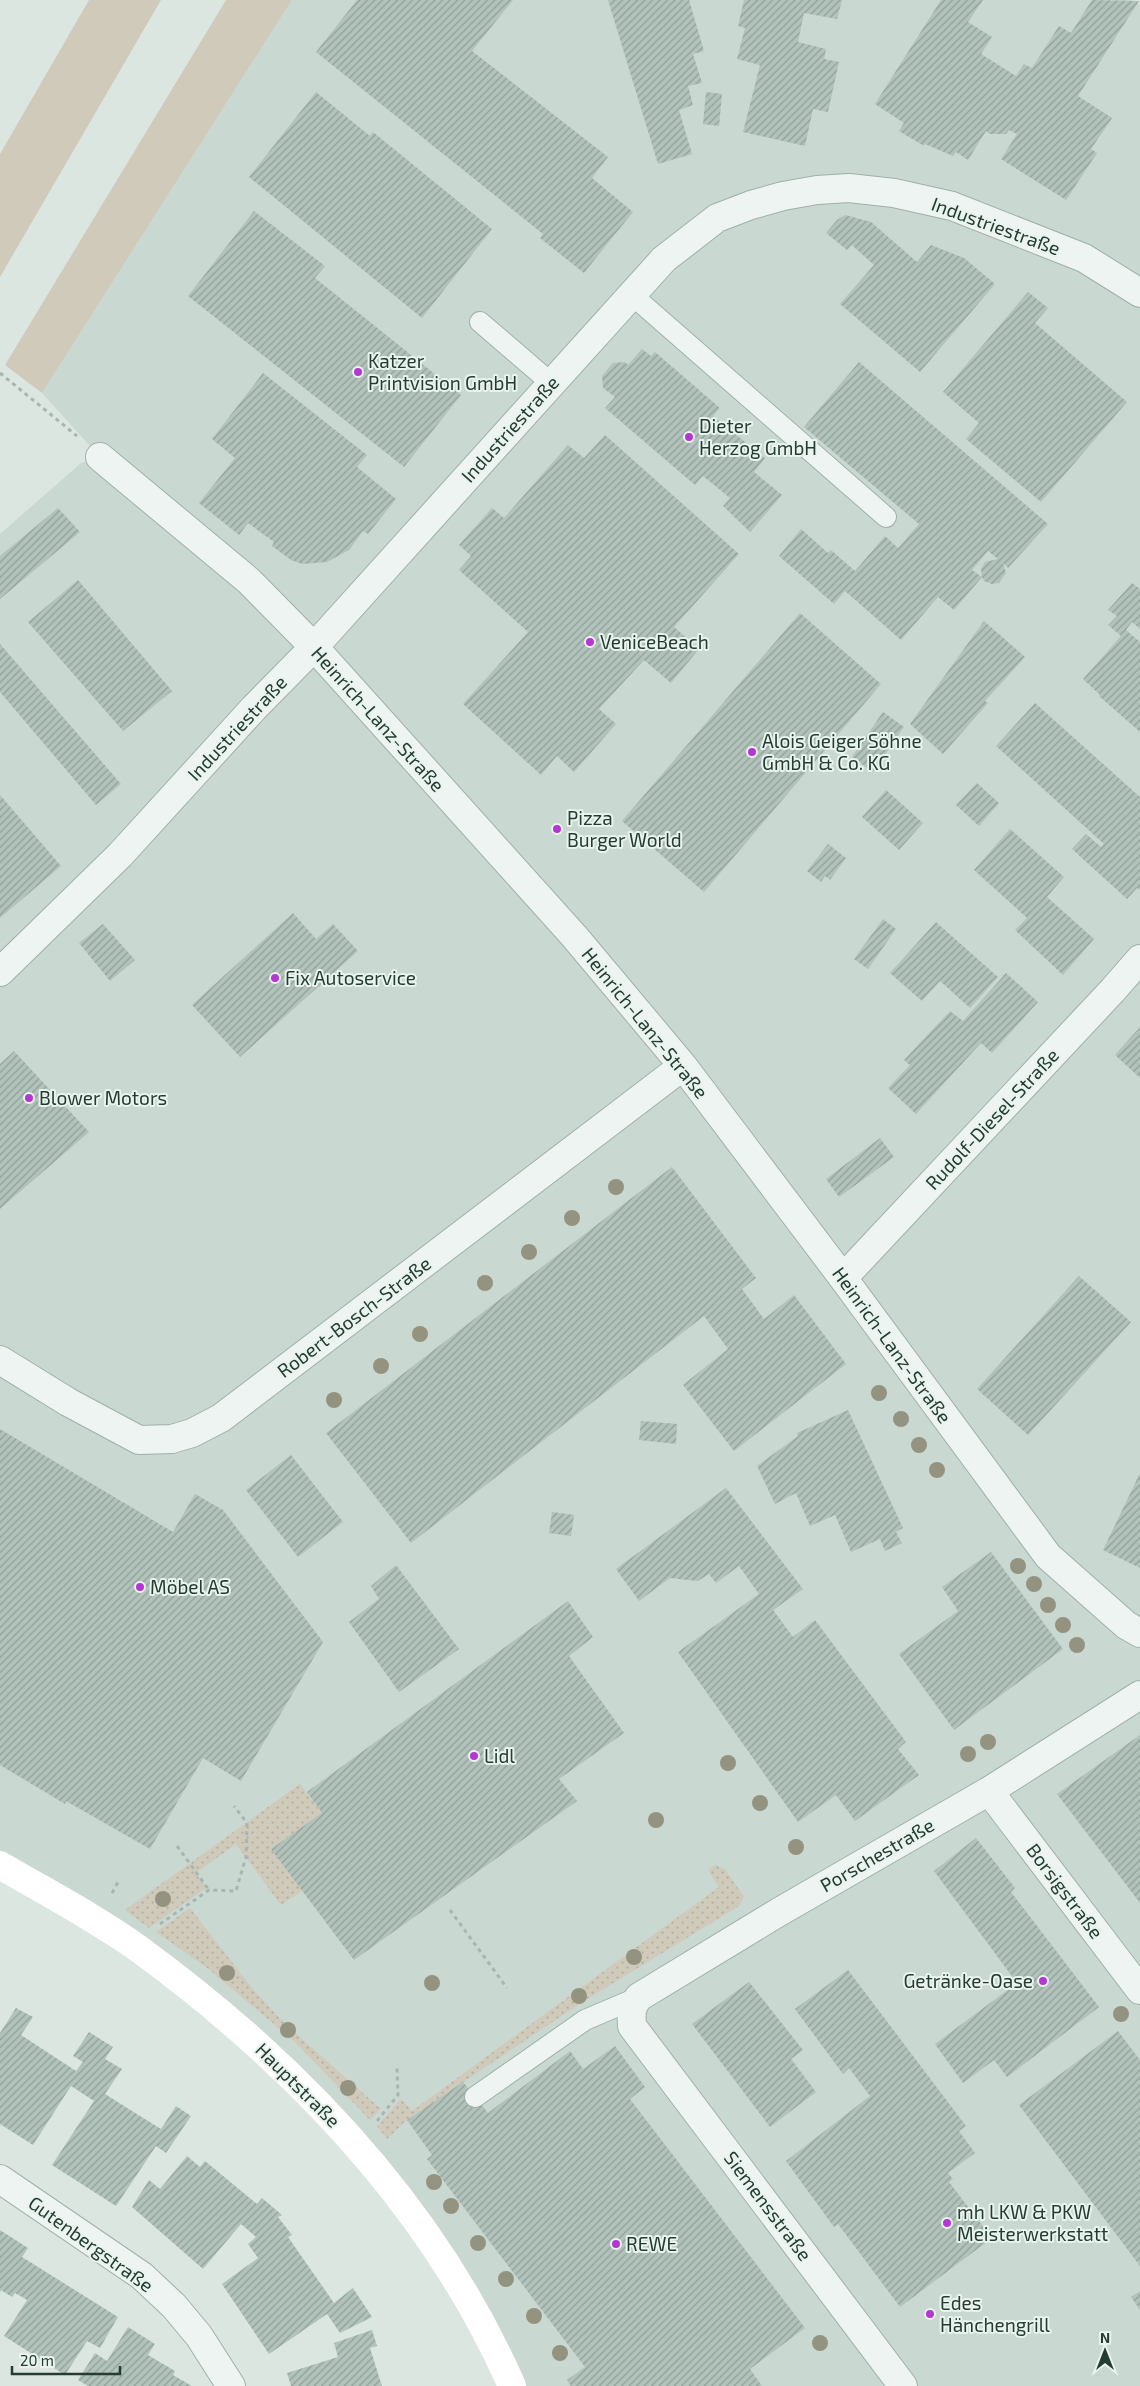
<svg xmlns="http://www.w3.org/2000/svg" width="1140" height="2386" viewBox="0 0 1140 2386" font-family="'Exo 2',sans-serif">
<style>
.built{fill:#c9d8d1}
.grass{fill:url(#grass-dots)}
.green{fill:#d0cabb}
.building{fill:url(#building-hatch);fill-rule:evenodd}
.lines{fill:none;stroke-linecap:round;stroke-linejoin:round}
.lane-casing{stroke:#a0b0a9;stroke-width:22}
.street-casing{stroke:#a0b0a9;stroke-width:30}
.path{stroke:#a9b5b1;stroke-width:3;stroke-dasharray:4 4;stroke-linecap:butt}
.lane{stroke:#edf4f2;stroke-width:20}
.street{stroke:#edf4f2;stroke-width:28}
.secondary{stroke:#fff;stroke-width:28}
.tree{fill:#949380}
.poi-dot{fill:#b437d4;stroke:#eaf4ef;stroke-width:2}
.labels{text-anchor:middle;stroke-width:4;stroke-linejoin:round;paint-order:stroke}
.street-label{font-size:19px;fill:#243c32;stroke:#eaf4ef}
.poi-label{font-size:19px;fill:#243c32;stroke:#eaf4ef;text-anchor:start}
</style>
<defs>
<pattern id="grass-dots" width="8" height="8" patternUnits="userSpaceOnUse" patternTransform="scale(1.25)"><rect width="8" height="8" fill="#d0cabb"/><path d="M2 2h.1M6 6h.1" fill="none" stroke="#b2aea1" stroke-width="1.8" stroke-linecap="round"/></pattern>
<pattern id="building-hatch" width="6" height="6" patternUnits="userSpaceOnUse" patternTransform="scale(1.25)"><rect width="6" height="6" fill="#b2c3bc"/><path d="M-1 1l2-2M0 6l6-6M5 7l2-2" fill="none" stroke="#91a099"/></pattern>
</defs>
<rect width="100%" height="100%" fill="#dbe6e1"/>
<path class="built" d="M292 0H1129L1140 3V2386H497L467 2309 431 2255 258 2043 0 1865V534L81 463 100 457 42 393Z"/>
<path class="grass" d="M300 1784 322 1813 302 1891 281 1905 236 1844 196 1873 206 1888 149 1928 125 1910Z
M715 1865 725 1869 744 1897 739 1906 584 2001 407 2120 387 2139 377 2126 401 2099 412 2111 719 1887 708 1870Z
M190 1908 252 1988 285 2024 381 2109 370 2120 294 2041 206 1967 156 1932Z"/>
<path class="green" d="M89 0H161L0 277V154Z
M226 0H292L42 393 5 365Z"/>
<path class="building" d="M357 0H513L472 51 608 157 592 178 633 212 584 273 540 238 543 234 316 52Z
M608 0H689L704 51 693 54 702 83 688 86 693 105 679 110 692 154 658 164Z
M744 0H842L837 19 804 13 798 42 826 49 824 59 839 62 828 112 813 109 805 146 743 132 760 65 737 59 745 28 738 26Z
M941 0H983L968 22 992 37 981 54 1016 76 1024 64 1032 68 1059 26 1071 33 1092 0 1139 1 1078 96 1112 118 1091 149 1097 153 1066 200 1001 159 1017 134 1009 130 1006 134H990L986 131 968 160 956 152 953 156 925 144 924 146 899 131 904 123 875 104Z
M316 92 370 136 373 132 492 229 422 318 249 177Z
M706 92 722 94 719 126 703 124Z
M254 211 325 266 315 278 461 395 404 467 188 296Z
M845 215 871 222 917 262 931 245 964 258 995 284 920 372 840 304 874 265 852 245 847 250 826 233 837 220Z
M1028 292 1048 308 1035 323 1127 402 1041 502 966 439 979 423 943 392Z
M642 349 651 356 655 352 720 408 713 416 765 458 754 472 782 495 750 532 723 506 730 498 703 476 695 485 605 408 615 397 603 388 602 376 613 363 625 362 628 365Z
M859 362 1048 524 1008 568 1003 563 1006 573 999 583 992 584 984 581 982 577 954 610 938 597 901 640 845 591 834 604 779 556 801 529 828 553 831 550 855 571 885 536 898 548 919 524 804 427ZM988 551 998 559 985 562 981 569 982 577 972 570Z
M263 373 367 455 357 467 396 499 368 534 363 531 349 550 327 562 302 564 291 560 272 546 274 542 248 523 239 535 199 503 235 458 212 439Z
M605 435 739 554 674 627 699 649 671 683 644 660 599 709 616 724 574 772 557 756 541 775 463 704 528 632 459 570 471 556 459 545 492 508 504 518 568 445 584 458Z
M58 508 80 532 0 599V556Z
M78 580 172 691 123 731 28 622Z
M1132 583 1140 589V629L1132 622 1126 630 1140 642V732L1099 696 1100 695 1083 679 1121 636 1108 625 1117 616 1108 610Z
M800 613 881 684 704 892 622 821Z
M984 621 1025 657 985 701 988 703 943 754 910 724Z
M0 644 121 784 96 805 0 692Z
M1035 703 1140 797V890L1137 888 1127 899 1072 849 1086 834 1101 847 1104 844 996 746Z
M883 712 904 727 873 772 852 757Z
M977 783 999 803 979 826 956 805Z
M886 790 923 823 899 850 862 817Z
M0 795 61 866 0 918Z
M1010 829 1064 877 1047 897 1094 939 1063 975 1015 930 1027 918 974 870Z
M828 844 846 858 830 880 825 876 821 882 807 871Z
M293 913 316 939 333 924 358 951 240 1057 192 1005Z
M883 919 896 929 868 969 854 959Z
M936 922 998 977 970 1008 940 981 922 1001 890 973Z
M103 924 135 960 110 981 79 943Z
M1006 973 1038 1002 992 1053 981 1043 916 1114 888 1088 910 1065 904 1060 950 1011 963 1021Z
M1140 1027V1078L1115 1055Z
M14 1051 89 1132 0 1209V1064Z
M880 1138 894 1157 839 1197 826 1179Z
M672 1167 756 1278 742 1289 764 1319 794 1295 846 1364 734 1451 683 1385 728 1349 704 1316 411 1543 326 1433Z
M1079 1276 1131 1322 1028 1435 977 1389Z
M848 1410 903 1528 896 1532 902 1543 885 1551 880 1539 851 1552 835 1515 810 1526 796 1493 775 1504 757 1466 798 1436 797 1433Z
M641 1421 677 1424 676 1444 639 1440Z
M0 1429 173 1532 195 1494 223 1510 323 1642 241 1781 203 1758 150 1849 66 1801 65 1804 0 1765Z
M291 1455 343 1522 298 1557 246 1490Z
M1140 1473V1568L1103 1550Z
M726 1488 803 1589 773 1610 793 1637 815 1620 906 1742 898 1749 919 1775 855 1821 836 1795 798 1822 678 1652 759 1594 739 1566 716 1583 709 1574 698 1581 670 1578 639 1601 616 1569Z
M552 1512 574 1515 571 1536 549 1533Z
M991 1552 1063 1649 954 1730 899 1654 958 1611 942 1587Z
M396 1565 459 1649 399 1692 349 1622 379 1599 371 1586Z
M568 1601 593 1637 569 1656 624 1733 559 1779 577 1801 354 1960 271 1849 322 1813 307 1792Z
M1140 1735V1903L1057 1794Z
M976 1838 1015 1888 1011 1892 1099 2007 1007 2077 994 2060 963 2083 935 2044 1017 1983 934 1871Z
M848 1970 966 2126 959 2131 975 2153 948 2173 953 2179 949 2182 992 2238 900 2307 838 2224 834 2227 786 2161 870 2096 849 2068 843 2074 795 2009Z
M749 1982 803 2050 791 2059 816 2092 770 2127 692 2024Z
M16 2008 33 2017 21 2035 76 2071 83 2062 73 2056 89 2032 113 2047 105 2059 122 2069 105 2094 132 2111 161 2129 176 2106 191 2116 166 2153 156 2146 116 2206 52 2165 94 2101 71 2086 33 2145 0 2124V2033Z
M1118 2031 1140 2060V2266L1019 2105Z
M615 2046 645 2087 630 2099 805 2328 750 2369 762 2386H571L567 2380 585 2367 427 2159 432 2155 407 2120 463 2082 488 2113 570 2051 583 2069Z
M187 2156 200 2167 205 2161 257 2204 262 2198 282 2215 278 2217 292 2235 288 2237 334 2303 353 2288 372 2317 340 2333 327 2314 269 2354 222 2284 258 2258 248 2244 256 2237 241 2224 203 2269 132 2207 149 2180 160 2189Z
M0 2230 28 2248 22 2257 118 2317 100 2348 87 2341 65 2375 4 2336 27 2300 15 2293 12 2297 1 2290 0 2293Z
M1140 2291V2310L1131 2297Z
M128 2327 155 2344 148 2355 175 2371 173 2375 192 2386H88L78 2380 95 2353 107 2361Z
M372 2330 377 2346 370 2348 382 2386H291L287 2373 338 2357 334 2343Z"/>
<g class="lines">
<g class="lane-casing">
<path id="lane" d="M632 295 886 517
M480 322 551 383
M475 2097 585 2020 639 1997"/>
</g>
<g class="street-casing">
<path id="street" d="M100 457 249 581 314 647 574 936 683 1066 843 1278 1048 1556 1126 1625 1140 1633
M0 972 120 855 254 708 314 647 664 259 717 218 751 205 783 196 817 190 849 188 894 193 952 206 1084 258 1140 293
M843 1278 1113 990 1140 959
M0 1360 68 1402 139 1440 172 1439 192 1433 221 1418 683 1066
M989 1791 1140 1990
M0 2179 142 2276 174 2306 199 2336 231 2386
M903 2386 632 2026C631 2013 631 2007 639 1997L779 1912 989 1791 1140 1695"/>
</g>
<path class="path" d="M0 373 77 436
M177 1846 209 1890
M112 1893 118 1882
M450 1910 507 1988
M160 1924 209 1890 236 1891 246 1857 247 1823 234 1806
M377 2121 398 2095 397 2065"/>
<use href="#lane" class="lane"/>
<use href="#street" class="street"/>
<path class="secondary" d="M0 1865C46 1892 96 1918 139 1949 296 2064 433 2206 512 2386"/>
</g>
<g class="tree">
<circle cx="616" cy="1187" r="8"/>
<circle cx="572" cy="1218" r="8"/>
<circle cx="529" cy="1252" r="8"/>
<circle cx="485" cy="1283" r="8"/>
<circle cx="420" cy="1334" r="8"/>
<circle cx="381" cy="1366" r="8"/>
<circle cx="879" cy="1393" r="8"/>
<circle cx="334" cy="1400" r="8"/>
<circle cx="901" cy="1419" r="8"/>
<circle cx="919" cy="1445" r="8"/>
<circle cx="937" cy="1470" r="8"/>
<circle cx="1018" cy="1566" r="8"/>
<circle cx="1034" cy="1584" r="8"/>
<circle cx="1048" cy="1605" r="8"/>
<circle cx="1063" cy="1625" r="8"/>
<circle cx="1077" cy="1645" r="8"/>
<circle cx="988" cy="1742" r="8"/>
<circle cx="968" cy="1754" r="8"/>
<circle cx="728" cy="1763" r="8"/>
<circle cx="760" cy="1803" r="8"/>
<circle cx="656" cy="1820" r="8"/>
<circle cx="796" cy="1847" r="8"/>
<circle cx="163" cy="1899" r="8"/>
<circle cx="634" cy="1957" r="8"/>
<circle cx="227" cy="1973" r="8"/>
<circle cx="432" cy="1983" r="8"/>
<circle cx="579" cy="1996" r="8"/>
<circle cx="1121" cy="2014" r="8"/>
<circle cx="288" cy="2030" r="8"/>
<circle cx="348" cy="2088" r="8"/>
<circle cx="434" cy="2182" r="8"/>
<circle cx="451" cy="2206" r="8"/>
<circle cx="478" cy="2243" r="8"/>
<circle cx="506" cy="2279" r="8"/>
<circle cx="534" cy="2316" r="8"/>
<circle cx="820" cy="2343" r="8"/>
<circle cx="560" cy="2353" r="8"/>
</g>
<g class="poi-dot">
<circle cx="358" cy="372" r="5"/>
<circle cx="689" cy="437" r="5"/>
<circle cx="590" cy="642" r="5"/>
<circle cx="752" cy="752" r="5"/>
<circle cx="557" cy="829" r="5"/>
<circle cx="275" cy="978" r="5"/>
<circle cx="29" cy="1098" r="5"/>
<circle cx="140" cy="1587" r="5"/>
<circle cx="474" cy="1756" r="5"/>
<circle cx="1043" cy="1981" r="5"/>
<circle cx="947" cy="2223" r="5"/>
<circle cx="616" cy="2244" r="5"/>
<circle cx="930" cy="2314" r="5"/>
</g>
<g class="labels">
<g class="street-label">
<text transform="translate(996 226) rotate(20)" y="7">Industriestraße</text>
<text transform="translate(510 429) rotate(-48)" y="7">Industriestraße</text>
<text transform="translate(378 719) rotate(48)" y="7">Heinrich-Lanz-Straße</text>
<text transform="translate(237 728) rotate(-47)" y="7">Industriestraße</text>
<text transform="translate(645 1023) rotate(51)" y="7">Heinrich-Lanz-Straße</text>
<text transform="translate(992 1119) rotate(-47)" y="7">Rudolf-Diesel-Straße</text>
<text transform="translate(354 1317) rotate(-37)" y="7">Robert-Bosch-Straße</text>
<text transform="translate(892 1345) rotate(54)" y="7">Heinrich-Lanz-Straße</text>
<text transform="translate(877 1855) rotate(-30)" y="7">Porschestraße</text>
<text transform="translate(1065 1891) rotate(53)" y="7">Borsigstraße</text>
<text transform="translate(298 2085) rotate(45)" y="7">Hauptstraße</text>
<text transform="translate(768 2206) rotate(53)" y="7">Siemensstraße</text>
<text transform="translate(91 2244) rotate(36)" y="7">Gutenbergstraße</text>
</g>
<g class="poi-label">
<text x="368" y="368">Katzer<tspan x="368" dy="22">Printvision GmbH</tspan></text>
<text x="699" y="433">Dieter<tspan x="699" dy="22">Herzog GmbH</tspan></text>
<text x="600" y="649">VeniceBeach</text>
<text x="762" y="748">Alois Geiger Söhne<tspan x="762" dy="22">GmbH &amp; Co. KG</tspan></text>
<text x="567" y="825">Pizza<tspan x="567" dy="22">Burger World</tspan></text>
<text x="285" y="985">Fix Autoservice</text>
<text x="39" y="1105">Blower Motors</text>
<text x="150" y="1594">Möbel AS</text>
<text x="484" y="1763">Lidl</text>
<text x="1033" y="1988" text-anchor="end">Getränke-Oase</text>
<text x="957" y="2219">mh LKW &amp; PKW<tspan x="957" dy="22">Meisterwerkstatt</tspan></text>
<text x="626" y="2251">REWE</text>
<text x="940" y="2310">Edes<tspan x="940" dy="22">Hänchengrill</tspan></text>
</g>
</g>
<g transform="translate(1105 2351)" stroke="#eaf4ef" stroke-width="4" paint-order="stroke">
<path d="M0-4L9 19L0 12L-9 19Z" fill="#243c32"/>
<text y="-8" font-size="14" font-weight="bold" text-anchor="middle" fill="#243c32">N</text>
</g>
<path d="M12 2366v8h108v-8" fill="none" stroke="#243c32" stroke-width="2.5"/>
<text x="20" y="2366" font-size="15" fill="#243c32" stroke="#eaf4ef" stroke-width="4" paint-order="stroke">20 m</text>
</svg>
